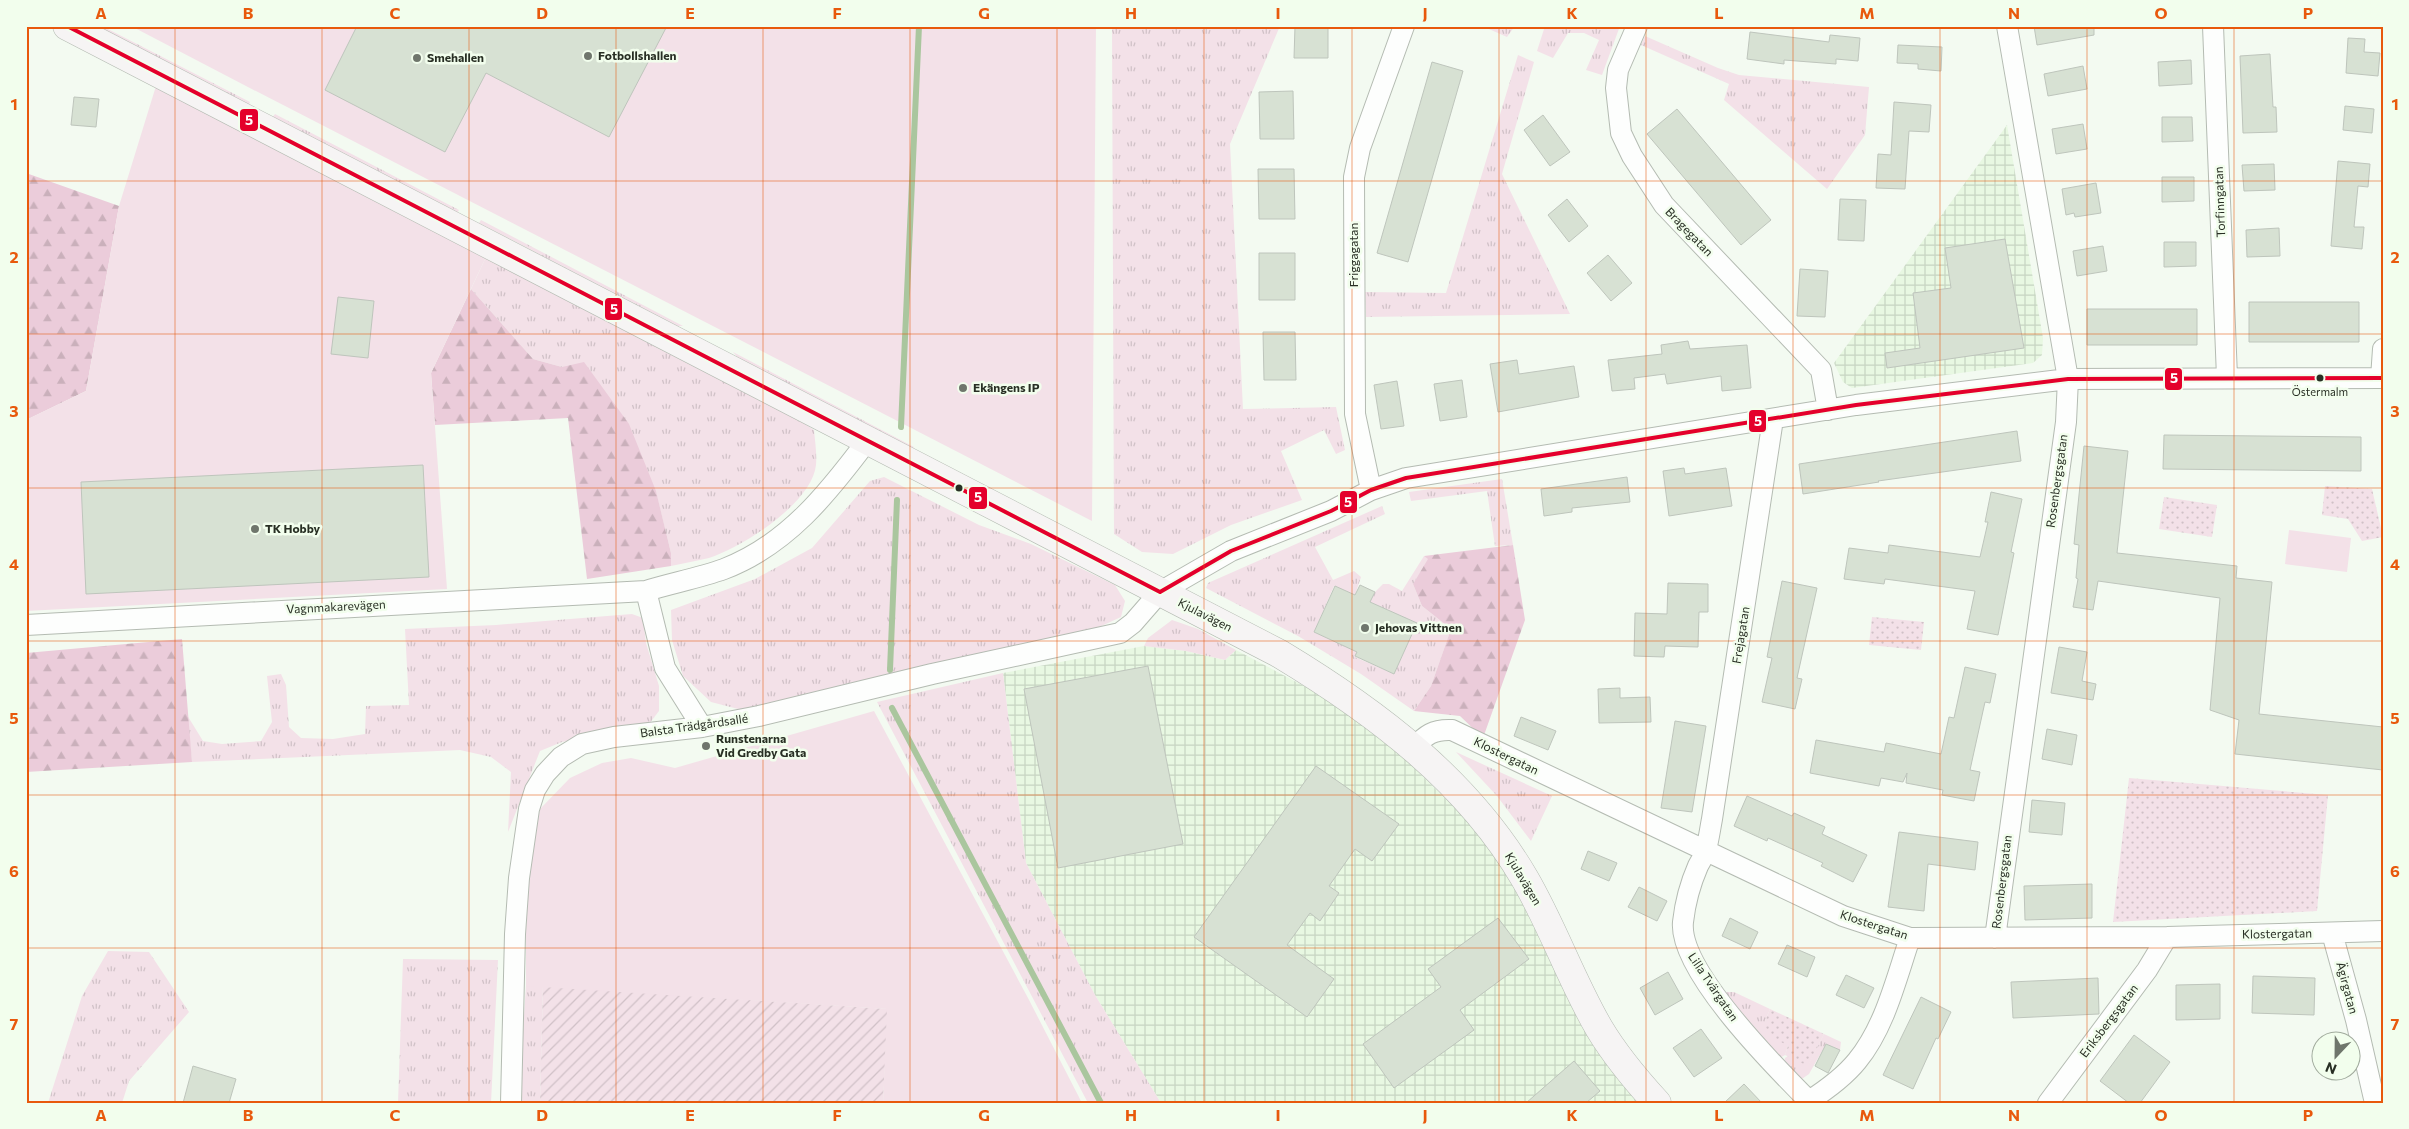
<svg xmlns="http://www.w3.org/2000/svg" width="2409" height="1129" viewBox="0 0 2409 1129" font-family="Commissioner,sans-serif">
<style>
.industrial{fill:url(#industrial-grid)}
.grass{fill:url(#grass-tufts)}
.forest{fill:url(#forest-firs)}
.park{fill:url(#park-dots)}
.garden{fill:url(#garden-furrows)}
.pitch{fill:#f3e1e8}
.lines{fill:none;stroke-linecap:round;stroke-linejoin:round}
.stream{stroke:#aac69e;stroke-width:6}
.building{fill:#d7e1d3;stroke:#bec5bc}
.street-casing{stroke:#b4bbb2;stroke-width:22}
.secondary-casing{stroke:#b4bbb2;stroke-width:29}
.street{stroke:#fdfefd;stroke-width:20}
.secondary{stroke:#f6f4f4;stroke-width:28}
.bus-1-casing{stroke:#f2feed;stroke-width:8}
.bus-1{stroke:#e4002b;stroke-width:4}
.grid{fill:none;stroke:#e8590c;stroke-width:1;stroke-opacity:0.55}
.poi-dot{fill:#6f766c;stroke:#f2feed;stroke-width:2}
.bus-dot{fill:#282f24;stroke:#f2feed;stroke-width:2}
.labels{text-anchor:middle;stroke-width:5;stroke-linejoin:round;paint-order:stroke}
.bus-label{font-size:11px;fill:#282f24;stroke:#f2feed}
.poi-label{font-size:12px;font-weight:bold;fill:#282f24;stroke:#f2feed;text-anchor:start}
.street-label{font-size:12px;fill:#282f24;stroke:#f2feed}
.line-badge{stroke:#f2feed;stroke-width:2}
.badge-label{font-size:14px;text-anchor:middle;font-weight:bold;fill:#fff}
.neatline{fill:none;stroke:#e8590c;stroke-width:2}
.grid-label{font-size:16px;text-anchor:middle;font-weight:bold;fill:#e8590c}
</style>
<defs>
<pattern id="industrial-grid" width="8" height="8" patternUnits="userSpaceOnUse" patternTransform="scale(1.25)"><rect width="8" height="8" fill="#e8f8e2"/><path d="M0 4h8M4 0v8" fill="none" stroke="#c7d5c2"/></pattern>
<pattern id="grass-tufts" width="24" height="20" patternUnits="userSpaceOnUse" patternTransform="scale(1.25)"><rect width="24" height="20" fill="#f3e1e8"/><path d="M3 7l-1-3M5 7V3M7 7l1-3M15 17l-1-3M17 17v-4M19 17l1-3" fill="none" stroke="#d0c1c7"/></pattern>
<pattern id="forest-firs" width="22" height="20" patternUnits="userSpaceOnUse" patternTransform="scale(1.25)"><rect width="22" height="20" fill="#ebccda"/><path d="M5 1l3.5 6h-7zM16 11l3.5 6h-7z" fill="#cab0bb"/></pattern>
<pattern id="park-dots" width="8" height="8" patternUnits="userSpaceOnUse" patternTransform="scale(1.25)"><rect width="8" height="8" fill="#f3e1e8"/><path d="M2 2h.1M6 6h.1" fill="none" stroke="#d0c1c7" stroke-width="1.8" stroke-linecap="round"/></pattern>
<pattern id="garden-furrows" width="10" height="10" patternUnits="userSpaceOnUse" patternTransform="scale(1.25)"><rect width="10" height="10" fill="#f3e1e8"/><path d="M-1 1l2-2M0 10L10 0M9 11l2-2" fill="none" stroke="#d0c1c7"/></pattern>
</defs>
<rect width="100%" height="100%" fill="#f3faf1"/>
<path class="industrial" d="M2007 125 2043 338 2042 355 2033 363 1852 388 1843 382 1834 363Z
M1144 646 1186 651 1225 660 1236 650 1334 702 1401 755 1482 835 1534 910 1643 1103H1161L1095 995 1026 863 1003 673Z"/>
<path class="grass" d="M94 26H102L250 102 248 107Z
M1112 26H1280L1230 144 1243 409 1336 407 1345 450 1336 454 1324 430 1281 451 1302 500 1231 525 1173 554 1142 552 1114 534Z
M1482 26H1515L1507 37Z
M1545 26H1620L1602 75 1586 70 1599 40 1584 33H1568L1553 58 1537 51Z
M1645 36 1718 68 1739 75 1869 87 1865 135 1827 189 1724 100 1729 84 1641 45Z
M1518 55 1534 62 1502 174 1570 314 1366 317 1365 292 1446 293Z
M275 114 459 210 457 213 272 118Z
M481 220 683 326H677L479 223Z
M486 257 796 418 814 430C815 441 817 454 816 465 812 503 743 547 709 558 697 561 684 563 671 566V553L656 492 562 367 533 359 471 289Z
M733 352 914 447 909 453 739 359Z
M884 477 979 525 1031 544 1115 585 1125 601 1121 617 1095 629 742 710 711 702 683 676 672 640 671 610 755 579 812 548 870 481Z
M1502 479 1513 545 1495 546 1487 491 1411 501 1409 492Z
M1382 506 1385 514 1315 547 1333 580 1354 571 1361 577 1355 595 1334 586 1314 632 1357 652 1355 657 1394 674 1417 623 1370 602 1375 592 1383 584H1389L1402 591 1424 556 1429 559 1413 584 1422 606 1451 629 1431 686 1414 711 1361 674 1298 636 1206 588 1208 583Z
M632 614 643 618 646 643 659 686V711L649 724 562 742 540 751 508 832 511 772 491 757 460 750 192 762 187 715 203 741 222 744 261 741 272 722 267 676 281 674 286 685 289 727 301 738 333 739 365 734 366 706 409 705 405 629 496 625Z
M1172 620 1198 629 1236 650 1225 660 1186 651 1144 646 1148 638Z
M1003 673 1026 863 1095 995 1161 1103H1088L877 702Z
M1456 752 1552 796 1531 841 1497 796Z
M108 951 149 952 189 1012 129 1081 122 1103H48L82 996Z
M403 959 498 960 491 1103H398Z
M526 986H543L540 1103H518Z
M1725 992H1734L1770 1009 1765 1021 1788 1046 1785 1055 1778 1059 1738 1011Z
M1824 1034 1841 1042 1840 1050 1826 1044 1809 1074 1799 1081 1784 1064 1785 1058 1788 1056 1808 1065Z"/>
<path class="forest" d="M26 173 119 206 86 391 26 420Z
M471 289 533 359 562 367 584 362 629 424 656 491 671 553V566L587 579 568 418 435 425 431 373Z
M1513 545 1525 620 1483 738 1460 716 1414 711 1431 686 1451 629 1422 606 1413 584 1428 559 1424 556Z
M182 639 192 762 26 772V653Z"/>
<path class="park" d="M2325 486 2372 489 2383 537 2362 541 2348 519 2322 515Z
M2164 497 2217 505 2212 537 2159 529Z
M1872 617 1924 622 1921 650 1869 645Z
M2129 778 2328 795 2317 911 2113 922Z
M1770 1009 1824 1034 1808 1066 1785 1055 1788 1046 1767 1034 1765 1021Z"/>
<path class="garden" d="M543 986 888 1009 883 1103H540Z"/>
<path class="pitch" d="M131 26H1096L1092 521 246 86Z
M156 86 486 257 431 373 447 589 26 611V420L86 391 119 206Z
M2289 530 2351 538 2347 572 2285 564Z
M874 711 1028 998 1082 1103H883L887 1009 526 986V931L528 867 540 809 570 778 602 763 631 758 675 768Z"/>
<g class="lines">
<path class="stream" d="M901 427 919 26
M890 670 897 500
M892 708 1101 1103"/>
</g>
<path class="building" d="M357 26H667L609 137 486 73 445 152 325 90Z
M1295 26H1328V58H1294Z
M2034 26H2094V35L2037 45Z
M1750 32 1829 42 1830 35 1860 38 1858 61 1836 59V64L1784 60V64L1747 59Z
M2348 38 2365 39 2364 52 2380 53 2378 76 2346 73Z
M1898 45 1942 47 1941 71 1918 69V64L1897 63Z
M2270 54 2273 107H2276L2277 132 2243 133 2240 56Z
M2191 60 2192 84 2159 86 2158 62Z
M1432 62 1463 71 1408 262 1377 253Z
M2083 66 2087 89 2048 96 2044 74Z
M1293 91 1294 139H1260L1259 92Z
M74 97 99 99 96 127 71 125Z
M1894 102 1931 105 1929 132 1909 131 1905 189 1876 188 1878 154 1891 155Z
M2345 106 2374 109 2372 133 2343 130Z
M1677 109 1771 220 1741 245 1647 134Z
M1543 115 1570 152 1550 166 1524 130Z
M2162 117H2192L2193 141 2162 142Z
M2083 124 2087 149 2056 154 2052 129Z
M2338 161 2370 164 2368 187 2358 186 2354 227H2364L2362 249 2331 246Z
M2274 164 2275 190 2244 191 2242 165Z
M1258 169H1294L1295 219H1259Z
M2162 177H2194V201L2162 202Z
M2096 183 2101 213 2075 217 2074 213 2066 215 2062 189Z
M1567 199 1588 226 1569 242 1548 215Z
M1840 199 1866 200 1864 241 1838 240Z
M2279 228 2280 256 2247 257 2246 230Z
M2005 239 2024 348 1887 368 1885 353 1920 348 1913 293 1951 288 1945 248Z
M2164 242H2196V266L2164 267Z
M2103 246 2107 271 2077 276 2073 251Z
M1259 253H1295V300H1259Z
M1608 255 1632 283 1611 301 1587 273Z
M1800 269 1828 271 1825 317 1797 316Z
M338 297 374 301 368 358 331 354Z
M2249 302H2359V342H2249Z
M2087 309H2197V345H2087Z
M1263 332H1295L1296 380H1264Z
M1688 341 1690 349 1747 345 1751 388 1722 391 1721 376 1667 384 1665 374 1634 378 1635 389 1612 391 1608 360 1662 354 1661 345Z
M1517 360 1519 374 1574 366 1579 397 1498 412 1490 364Z
M1462 380 1467 417 1440 421 1434 384Z
M1397 381 1404 426 1381 429 1374 385Z
M2017 431 2021 461 1878 481 1879 482 1803 494 1799 464Z
M2164 435 2361 437V471L2163 469Z
M2084 446 2128 451 2117 553 2237 566 2236 578 2272 582 2259 714 2383 727V770L2235 754 2239 720 2210 710 2220 598 2098 581 2093 610 2073 607 2078 579 2076 578 2079 545 2074 544Z
M423 465 429 577 86 594 81 482Z
M1684 468 1685 474 1726 468 1732 506 1669 516 1663 471Z
M1627 477 1630 502 1572 508V512L1544 516 1541 489Z
M1991 492 2022 499 2011 552 2014 553 1998 635 1967 629 1975 591 1885 579 1884 584 1844 579 1849 548 1888 553 1889 545 1980 557 1988 522H1985Z
M1782 581 1817 588 1797 678 1802 679 1795 709 1762 702 1772 658 1767 657Z
M1668 583 1708 584V612H1699L1698 647 1665 646 1664 657 1634 656 1635 613 1667 614Z
M1360 585 1375 592 1370 602 1417 623 1394 674 1355 656 1357 652 1314 632 1335 586 1355 595Z
M2059 647 2087 652 2082 681 2096 684 2093 700 2051 693Z
M1148 666 1183 844 1058 868 1024 689Z
M1965 667 1996 674 1990 703 1985 702 1970 770 1980 772 1974 801 1942 795 1943 790 1906 783 1907 773 1903 782 1881 778 1879 786 1810 773 1816 740 1884 752 1886 743 1941 754 1949 717 1954 718Z
M1620 688V698L1650 697 1651 722 1599 723 1598 689Z
M1521 717 1556 731 1548 750 1514 736Z
M1675 721 1706 726 1692 812 1661 808Z
M2047 729 2077 735 2072 765 2042 759Z
M1316 766 1399 824 1372 861 1355 849 1329 886 1339 893 1320 921 1310 913 1287 945 1334 979 1307 1017 1194 937Z
M1747 796 1792 816 1794 813 1825 827 1822 834 1867 855 1853 882 1821 866 1823 863 1768 838 1767 841 1734 826Z
M2032 800 2065 803 2062 835 2029 832Z
M1899 832 1978 842 1975 870 1928 864 1924 911 1888 907Z
M1588 851 1617 863 1609 881 1581 869Z
M2092 884V918L2025 920 2024 886Z
M1639 887 1667 901 1657 921 1628 907Z
M1498 918 1529 959 1460 1010 1474 1030 1394 1088 1363 1044 1441 987 1428 969Z
M1730 918 1758 932 1750 949 1722 936Z
M1787 945 1815 957 1807 977 1778 964Z
M1668 972 1683 999 1655 1015 1640 988Z
M1846 975 1874 988 1864 1008 1836 995Z
M2253 976 2315 978 2314 1015 2252 1013Z
M2098 978 2099 1014 2013 1018 2011 982Z
M2220 984V1019L2176 1020V985Z
M1921 997 1951 1012 1938 1039 1936 1038 1913 1089 1883 1075Z
M1701 1029 1722 1058 1694 1077 1673 1048Z
M2134 1035 2170 1062 2140 1103H2129L2100 1081Z
M1826 1044 1840 1050 1828 1073 1815 1066Z
M1574 1061 1600 1091 1586 1103H1526Z
M193 1066 236 1079 229 1103H183Z
M1744 1084 1762 1103H1724Z"/>
<g class="lines">
<g class="street-casing">
<path id="street" d="M1637 26 1618 70 1616 88 1621 133 1632 156 1664 205 1821 370 1828 410
M2213 26 2227 377
M2381 378 2383 349
M1773 419 1712 819C1710 829 1709 839 1706 849 1705 855 1701 860 1698 866 1691 882 1685 904 1683 922 1678 970 1777 1069 1811 1103
M1371 490 1355 414 1354 177 1360 148 1404 26
M646 591 665 668 702 727
M26 625 646 591C672 583 699 578 724 569 787 545 828 493 867 441
M1413 748C1426 735 1433 729 1452 730L1843 916 1910 938 2167 937 2383 931
M2332 933 2356 1020 2375 1103
M1995 938 2066 422 2068 379 2007 26
M1809 1101C1826 1090 1844 1077 1857 1061 1885 1027 1896 979 1910 938
M511 1103 515 934 519 878 529 809 535 790 545 774 561 757 582 744 614 737 702 727 759 716 932 674 1120 633 1133 623 1160 592 1231 551 1331 511 1371 490 1406 478 1856 405 2068 379 2383 378
M2048 1103 2147 970 2167 937"/>
</g>
<g class="secondary-casing">
<path id="secondary" d="M67 26 1280 654C1376 712 1468 781 1525 879 1553 927 1571 980 1599 1028 1615 1055 1636 1080 1657 1103"/>
</g>
<use href="#street" class="street"/>
<use href="#secondary" class="secondary"/>
<g class="bus-1-casing">
<path id="bus-1" d="M67 26 1160 592
M1160 592 1231 551 1331 511 1371 490 1406 478 1856 405 2068 379 2383 378"/>
</g>
<use href="#bus-1" class="bus-1"/>
</g>
<path class="grid" d="M175 26V1103M322 26V1103M469 26V1103M616 26V1103M763 26V1103M910 26V1103M1057 26V1103M1204 26V1103M1352 26V1103M1499 26V1103M1646 26V1103M1793 26V1103M1940 26V1103M2087 26V1103M2234 26V1103M26 181H2383M26 334H2383M26 488H2383M26 641H2383M26 795H2383M26 948H2383"/>
<g class="poi-dot">
<circle cx="588" cy="56" r="5"/>
<circle cx="417" cy="58" r="5"/>
<circle cx="963" cy="388" r="5"/>
<circle cx="255" cy="529" r="5"/>
<circle cx="1365" cy="628" r="5"/>
<circle cx="706" cy="746" r="5"/>
</g>
<g class="bus-dot">
<circle cx="2320" cy="378" r="4.5"/>
<circle cx="959" cy="488" r="4.5"/>
</g>
<g class="labels">
<g class="bus-label">
<text x="2320" y="396">Östermalm</text>
</g>
<g class="poi-label">
<text x="598" y="60">Fotbollshallen</text>
<text x="427" y="62">Smehallen</text>
<text x="973" y="392">Ekängens IP</text>
<text x="265" y="533">TK Hobby</text>
<text x="1375" y="632">Jehovas Vittnen</text>
<text x="716" y="743">Runstenarna<tspan x="716" dy="14">Vid Gredby Gata</tspan></text>
</g>
<g class="street-label">
<text transform="translate(2220 202) rotate(-92)" y="4">Torfinngatan</text>
<text transform="translate(1689 232) rotate(46)" y="4">Bragegatan</text>
<text transform="translate(1354 255) rotate(-90)" y="4">Friggagatan</text>
<text transform="translate(2057 481) rotate(-82)" y="4">Rosenbergsgatan</text>
<text transform="translate(336 607) rotate(-3)" y="4">Vagnmakarevägen</text>
<text transform="translate(1205 615) rotate(27)" y="4">Kjulavägen</text>
<text transform="translate(1741 635) rotate(-81)" y="4">Frejagatan</text>
<text transform="translate(694 726) rotate(-8)" y="4">Balsta Trädgårdsallé</text>
<text transform="translate(1506 756) rotate(26)" y="4">Klostergatan</text>
<text transform="translate(1523 879) rotate(59)" y="4">Kjulavägen</text>
<text transform="translate(2002 882) rotate(-83)" y="4">Rosenbergsgatan</text>
<text transform="translate(1874 925) rotate(18)" y="4">Klostergatan</text>
<text transform="translate(2277 934) rotate(-1)" y="4">Klostergatan</text>
<text transform="translate(1713 987) rotate(56)" y="4">Lilla Tvärgatan</text>
<text transform="translate(2347 988) rotate(75)" y="4">Ägirgatan</text>
<text transform="translate(2109 1021) rotate(-53)" y="4">Eriksbergsgatan</text>
</g>
</g>
<g class="line-badge">
<rect x="239" y="108" width="20" height="24" rx="5" fill="#e4002b"/>
<rect x="604" y="297" width="19" height="24" rx="5" fill="#e4002b"/>
<rect x="2164" y="367" width="19" height="24" rx="5" fill="#e4002b"/>
<rect x="1748" y="409" width="19" height="24" rx="5" fill="#e4002b"/>
<rect x="968" y="486" width="20" height="24" rx="5" fill="#e4002b"/>
<rect x="1339" y="490" width="19" height="24" rx="5" fill="#e4002b"/>
</g>
<g class="badge-label">
<text x="249" y="125">5</text>
<text x="614" y="314">5</text>
<text x="2174" y="383">5</text>
<text x="1758" y="426">5</text>
<text x="978" y="502">5</text>
<text x="1348" y="507">5</text>
</g>
<rect width="2409" height="1129" fill="none" stroke="#f2feed" stroke-width="55"/>
<g transform="translate(2336 1056) rotate(202)"><circle r="24" fill="#f2feed" stroke="#a1ab9d"/>
<path d="M0-4L9 19L0 12L-9 19Z" fill="#6f766c"/>
<text y="-8" font-size="14" font-weight="bold" text-anchor="middle" fill="#282f24">N</text>
</g>
<rect x="28" y="28" width="2354" height="1074" class="neatline"/>
<g class="grid-label">
<text x="101" y="19">A</text>
<text x="248" y="19">B</text>
<text x="395" y="19">C</text>
<text x="542" y="19">D</text>
<text x="690" y="19">E</text>
<text x="837" y="19">F</text>
<text x="984" y="19">G</text>
<text x="1131" y="19">H</text>
<text x="1278" y="19">I</text>
<text x="1425" y="19">J</text>
<text x="1572" y="19">K</text>
<text x="1719" y="19">L</text>
<text x="1867" y="19">M</text>
<text x="2014" y="19">N</text>
<text x="2161" y="19">O</text>
<text x="2308" y="19">P</text>
<text x="14" y="110">1</text>
<text x="2395" y="110">1</text>
<text x="14" y="263">2</text>
<text x="2395" y="263">2</text>
<text x="14" y="417">3</text>
<text x="2395" y="417">3</text>
<text x="14" y="570">4</text>
<text x="2395" y="570">4</text>
<text x="14" y="724">5</text>
<text x="2395" y="724">5</text>
<text x="14" y="877">6</text>
<text x="2395" y="877">6</text>
<text x="14" y="1030">7</text>
<text x="2395" y="1030">7</text>
<text x="101" y="1121">A</text>
<text x="248" y="1121">B</text>
<text x="395" y="1121">C</text>
<text x="542" y="1121">D</text>
<text x="690" y="1121">E</text>
<text x="837" y="1121">F</text>
<text x="984" y="1121">G</text>
<text x="1131" y="1121">H</text>
<text x="1278" y="1121">I</text>
<text x="1425" y="1121">J</text>
<text x="1572" y="1121">K</text>
<text x="1719" y="1121">L</text>
<text x="1867" y="1121">M</text>
<text x="2014" y="1121">N</text>
<text x="2161" y="1121">O</text>
<text x="2308" y="1121">P</text>
</g>
</svg>
